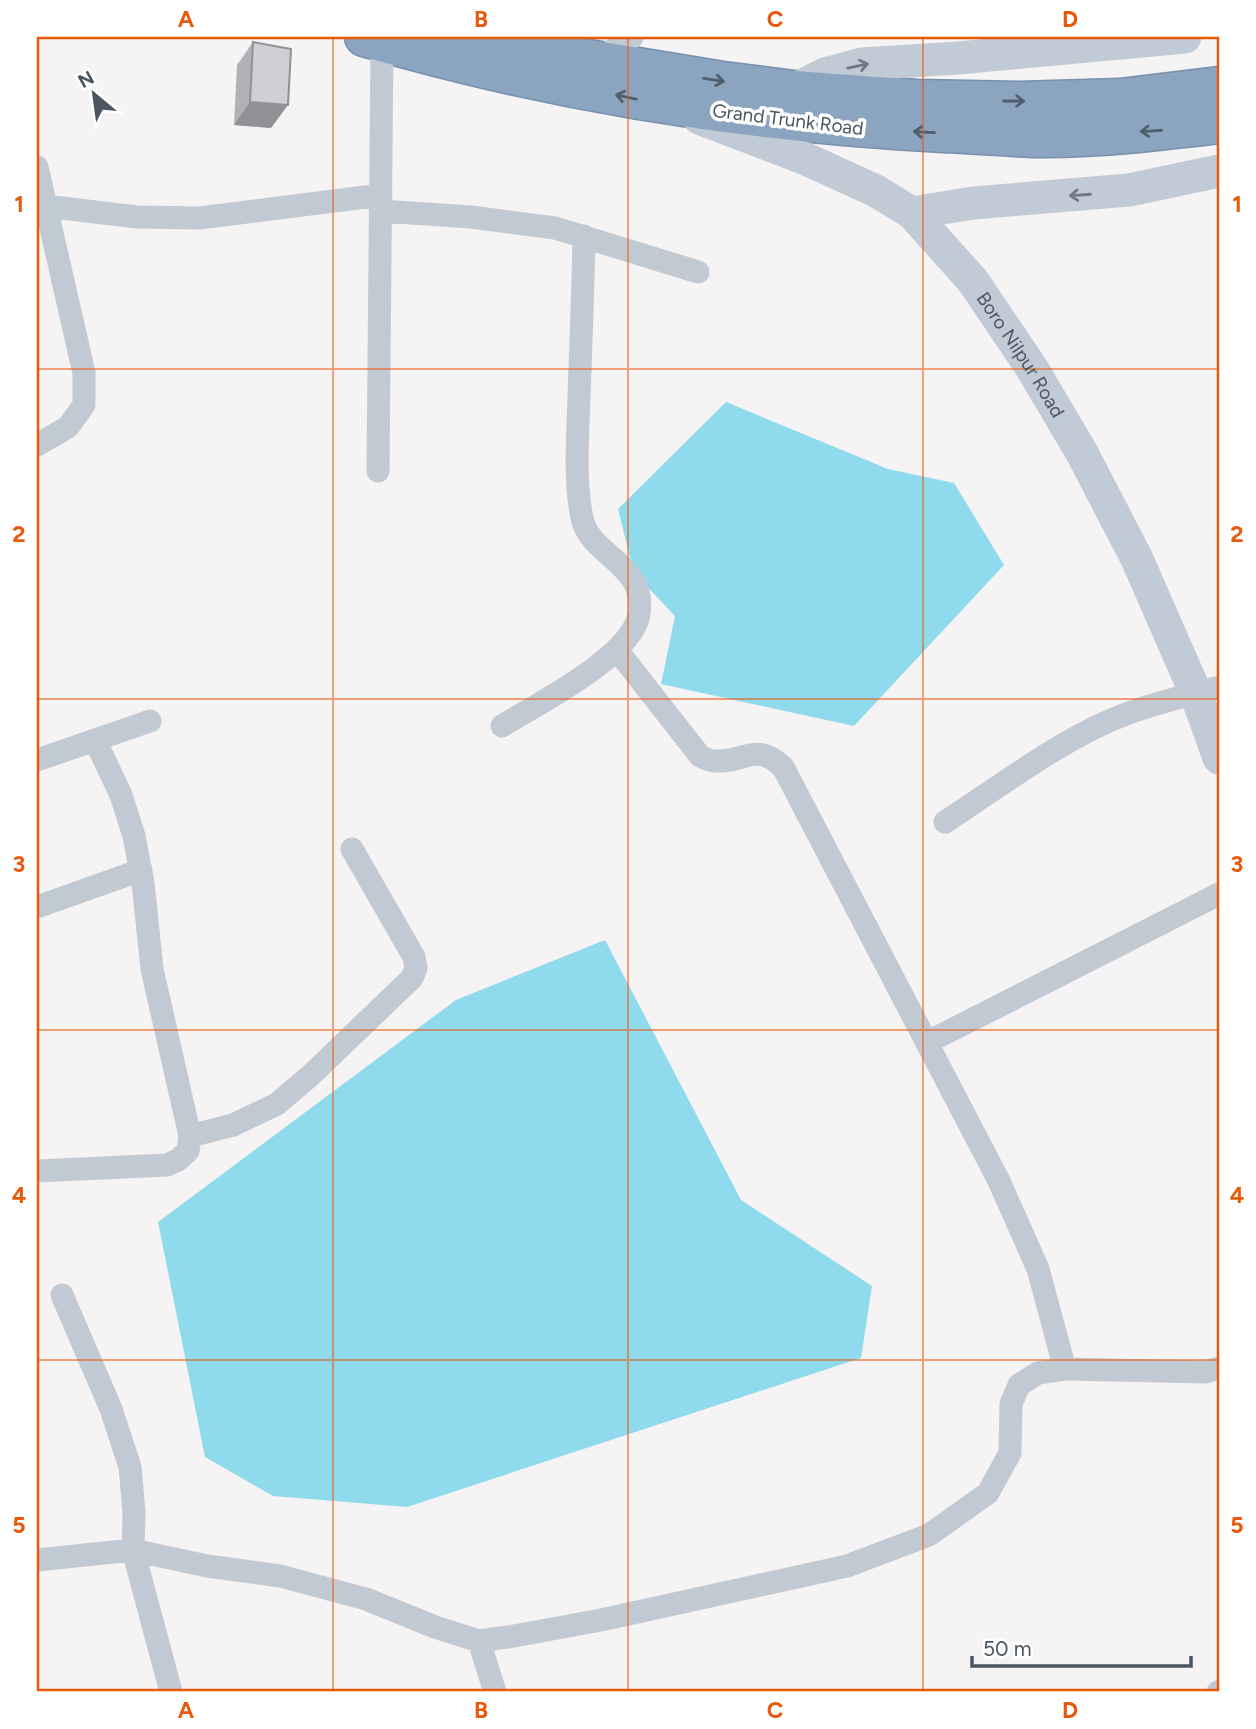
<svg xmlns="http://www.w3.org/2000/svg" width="1256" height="1729" viewBox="0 0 1256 1729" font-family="Figtree,sans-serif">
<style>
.water{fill:#90daee}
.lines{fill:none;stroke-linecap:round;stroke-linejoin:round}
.highway-casing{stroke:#7690ad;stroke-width:41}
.street{stroke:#c1cad2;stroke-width:23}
.secondary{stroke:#c1cbd6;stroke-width:33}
.highway{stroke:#8ba5c1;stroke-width:38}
.wall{fill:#b0b2b7}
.shaded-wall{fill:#909195}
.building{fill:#cdcfd5;stroke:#909195;stroke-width:2}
.oneway{stroke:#6e7984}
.oneway2{stroke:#505e6b}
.grid{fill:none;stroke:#e8590c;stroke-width:2;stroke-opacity:0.55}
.labels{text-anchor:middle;stroke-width:7;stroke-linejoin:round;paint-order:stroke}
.street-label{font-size:19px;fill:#4a5661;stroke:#fff}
.neatline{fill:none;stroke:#e8590c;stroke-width:2.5}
.grid-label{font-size:23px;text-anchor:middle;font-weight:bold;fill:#e8590c}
</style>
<rect width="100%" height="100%" fill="#f5f3f3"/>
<path class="water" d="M726 402 888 469 954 483 1004 565 854 726 661 684 675 616 634 573 618 509Z
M605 940 741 1200 872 1286 861 1358 407 1507 273 1496 205 1457 158 1222 456 1000Z"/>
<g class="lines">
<g class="highway-casing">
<path id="highway" d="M364 37C552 92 749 123 944 133 977 134 1011 138 1045 138 1103 138 1162 131 1219 124
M454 37 723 81 794 90 917 99 1020 101 1120 98 1219 86"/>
</g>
<path class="street" d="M598 60 632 37
M37 167 84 373V405L68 427 37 445
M45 206 137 217 200 218 381 195
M381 211 471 217 555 228 698 272
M378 471 382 42
M617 650 700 756C704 758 710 761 715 761 746 763 754 741 783 767L999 1181 1038 1269 1065 1369
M502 726C537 704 633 656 639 614 647 563 590 557 582 518 574 479 578 436 579 396 581 343 583 289 584 236
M37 760 150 721
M945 822C999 787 1062 739 1121 716 1153 703 1186 696 1219 687
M37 907 141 870
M928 1042 1219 894
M190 1136 233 1125 277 1104 311 1075 412 978 416 968 414 957 352 849
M37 1171 167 1165 178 1160 188 1151 190 1136 152 969 143 883 134 836 121 795 95 740
M62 1295 111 1409 130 1467 134 1512 133 1550 171 1692
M37 1560 133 1550 207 1566 280 1576 366 1599 435 1627 479 1641 514 1636 601 1620 847 1566 929 1535 988 1493 1010 1453 1011 1404 1019 1385 1038 1373 1065 1369 1205 1372 1219 1368
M479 1641 495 1692
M1218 1692H1219"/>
<g class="secondary">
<path d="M794 90 825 74 862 64 958 58 1185 37"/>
<path id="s1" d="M699 118 806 159 876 191 912 213 973 281 1033 370 1082 453 1137 559 1196 694 1219 758"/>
<path d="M912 213 973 203 1129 190 1219 171"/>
</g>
<use href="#highway" class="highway"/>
</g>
<path class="wall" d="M253 42 271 128 234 125 237 65Z"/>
<path class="shaded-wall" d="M250 102 288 105 271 128 234 125Z"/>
<path class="building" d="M253 42 291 49 288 105 250 102Z"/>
<defs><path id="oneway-shaft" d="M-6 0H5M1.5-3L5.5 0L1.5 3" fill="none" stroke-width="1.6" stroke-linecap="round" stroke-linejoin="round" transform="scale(1.75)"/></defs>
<g class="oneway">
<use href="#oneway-shaft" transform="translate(858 66) rotate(-12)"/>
<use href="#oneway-shaft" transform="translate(1080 195) rotate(176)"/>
</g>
<g class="oneway2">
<use href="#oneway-shaft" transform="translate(714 80) rotate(9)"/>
<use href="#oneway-shaft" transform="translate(626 97) rotate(-168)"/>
<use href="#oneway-shaft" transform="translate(1014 101)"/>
<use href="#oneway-shaft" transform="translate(1151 131) rotate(176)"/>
<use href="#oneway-shaft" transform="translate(924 132) rotate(-177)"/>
</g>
<path class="grid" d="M333 37V1692M628 37V1692M923 37V1692M37 369H1219M37 699H1219M37 1030H1219M37 1360H1219"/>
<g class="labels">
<g class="street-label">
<text transform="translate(788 119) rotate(7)" y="7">Grand Trunk Road</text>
<text dy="7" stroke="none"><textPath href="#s1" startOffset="413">Boro Nilpur Road</textPath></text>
</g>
</g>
<rect width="1256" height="1729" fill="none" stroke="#ffffff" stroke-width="77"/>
<g transform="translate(94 94) rotate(331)" stroke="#ffffff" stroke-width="5" paint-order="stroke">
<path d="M0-5L12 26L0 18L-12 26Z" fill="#4a5661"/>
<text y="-10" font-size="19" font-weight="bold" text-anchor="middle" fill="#4a5661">N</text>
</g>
<path d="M972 1656v10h219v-10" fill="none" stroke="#4a5661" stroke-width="3.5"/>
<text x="983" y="1656" font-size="21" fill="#4a5661" stroke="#ffffff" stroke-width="5" paint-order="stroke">50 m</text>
<rect x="38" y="38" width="1180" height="1652" class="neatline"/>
<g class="grid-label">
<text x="186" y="27">A</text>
<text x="481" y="27">B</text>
<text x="775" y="27">C</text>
<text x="1070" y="27">D</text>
<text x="19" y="212">1</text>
<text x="1237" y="212">1</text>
<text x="19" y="542">2</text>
<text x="1237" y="542">2</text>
<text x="19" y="872">3</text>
<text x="1237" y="872">3</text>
<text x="19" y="1203">4</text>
<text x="1237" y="1203">4</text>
<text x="19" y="1533">5</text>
<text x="1237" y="1533">5</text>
<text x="186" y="1718">A</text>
<text x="481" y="1718">B</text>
<text x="775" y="1718">C</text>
<text x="1070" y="1718">D</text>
</g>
</svg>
